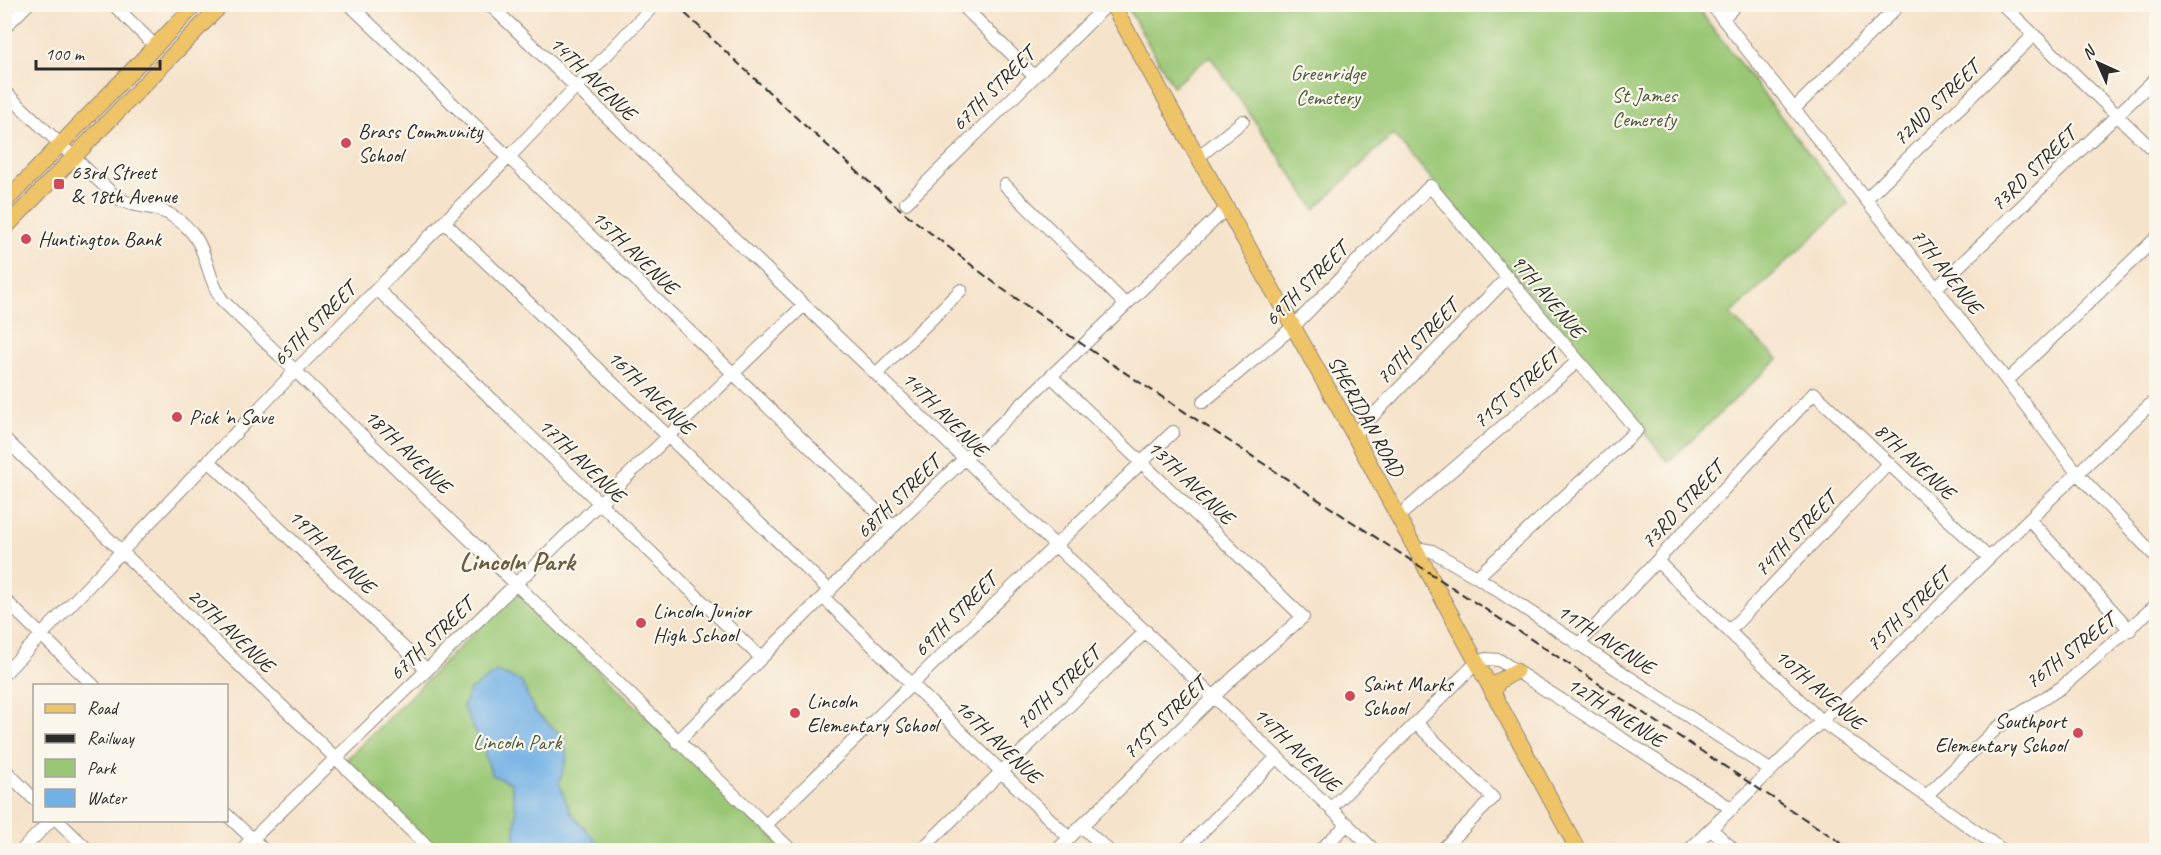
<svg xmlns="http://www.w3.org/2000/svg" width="2161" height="855" viewBox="0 0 2161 855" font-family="Caveat,sans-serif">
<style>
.green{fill:#9ac775;stroke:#627950;stroke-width:1.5}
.water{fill:#72b1e5;stroke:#4e6e88;stroke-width:1.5}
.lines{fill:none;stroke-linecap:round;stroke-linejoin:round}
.minor-casing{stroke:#90877b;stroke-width:14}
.major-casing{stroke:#90877b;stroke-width:17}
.minor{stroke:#fff;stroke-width:12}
.major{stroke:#efc469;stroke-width:15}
.rail{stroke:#2b2b2b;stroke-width:2;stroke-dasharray:9 4.5;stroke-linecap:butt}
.poi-dot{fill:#d1495b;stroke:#fbf7ec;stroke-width:2}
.labels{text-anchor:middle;stroke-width:4.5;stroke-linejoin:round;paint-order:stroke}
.park-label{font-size:21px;fill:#4c5a41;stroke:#fbf7ec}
.street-label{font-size:21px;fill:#2b2b2b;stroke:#fbf7ec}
.poi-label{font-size:21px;fill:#2b2b2b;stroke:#fbf7ec;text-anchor:start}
.district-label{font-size:27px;font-weight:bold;fill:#6d5c45;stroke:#fbf7ec}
</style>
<rect width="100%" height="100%" fill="#fbf7ec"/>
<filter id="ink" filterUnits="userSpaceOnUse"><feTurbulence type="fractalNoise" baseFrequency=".0167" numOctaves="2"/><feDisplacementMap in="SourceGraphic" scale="12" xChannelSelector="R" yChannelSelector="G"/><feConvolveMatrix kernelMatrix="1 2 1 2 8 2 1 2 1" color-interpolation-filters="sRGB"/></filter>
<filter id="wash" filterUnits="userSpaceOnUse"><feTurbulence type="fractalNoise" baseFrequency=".008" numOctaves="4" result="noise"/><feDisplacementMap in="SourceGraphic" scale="24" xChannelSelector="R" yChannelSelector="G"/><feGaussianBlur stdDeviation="1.35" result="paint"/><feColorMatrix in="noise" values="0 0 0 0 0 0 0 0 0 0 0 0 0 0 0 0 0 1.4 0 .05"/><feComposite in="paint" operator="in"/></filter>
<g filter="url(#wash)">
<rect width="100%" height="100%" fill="#f6e3cb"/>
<path class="green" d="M1126 5H1695L1848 204 1730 315 1778 359 1668 462 1577 349 1393 134 1315 209 1210 56 1173 86Z
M516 591 786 850H438L346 760Z"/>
<path class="water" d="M497 672 521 681 535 712 564 737 567 758 559 783 571 813 604 850H514L516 811 511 783 492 775 483 749 463 706 470 690Z"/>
</g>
<g filter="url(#ink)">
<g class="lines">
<g class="minor-casing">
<path id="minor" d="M113 4 155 46
M349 4 893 527
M489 4 1374 850
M973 4 967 10 1034 76
M1711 4 1936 288 2078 474 2156 557
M2002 4 2156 153
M1723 18 1737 4
M4 28 28 4
M4 91 116 197C132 208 152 205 169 214 212 238 201 269 222 300L791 850
M1794 109 1900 4
M1197 158 1243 121
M1005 185 1125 304
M1866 199 2034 35
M906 203 1108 4
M444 222 830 591
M1936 288 2156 78
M377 289 761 658
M877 373 961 290
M1051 376 1303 617 1234 677 1057 850
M2008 380 2156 238
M1203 402 1293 327 1430 186 1637 430 1477 577
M1354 435 1508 277
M4 438 431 850
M209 461 427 670
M1398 517 1578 361
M2029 519 2130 630
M1416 548 1432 551 1477 577 1770 770
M1657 561 1821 721 2002 850
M823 597 1069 838
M4 599 94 686
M1729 631 1889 463
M1578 645 1814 393 1989 558
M4 674 296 370 509 157 655 4
M1416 723 1493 798 1442 850
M677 742 893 527 1227 208
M4 769 34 799
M1926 796 1997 728 2062 687 2156 605
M1331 808 1477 662 1486 659 1499 660 1732 809
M226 814 264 850
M57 820 88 850
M765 826 1173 432
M1081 826 1108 850
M1711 829 1734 850
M22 850 51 820
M241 850 803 306
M921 850 1146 631
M1184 850 1277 757
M1320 850 1348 824
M1689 850 2029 519 2156 399"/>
</g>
<g class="major-casing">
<path id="major" d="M1112 4 1354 435 1578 850
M4 203 196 4
M4 229 222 4
M1493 694 1498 682 1516 671"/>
</g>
<use href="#minor" class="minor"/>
<use href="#major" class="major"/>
<path class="rail" d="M675 4 802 123 901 210 1001 288 1092 351 1852 850"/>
</g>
</g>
<g class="poi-dot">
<circle cx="346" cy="143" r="6"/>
<rect x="53" y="178" width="12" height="12" rx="3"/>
<circle cx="26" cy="239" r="6"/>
<circle cx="177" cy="417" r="6"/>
<circle cx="641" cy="623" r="6"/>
<circle cx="1350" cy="696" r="6"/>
<circle cx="795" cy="713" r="6"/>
<circle cx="2078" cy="733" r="6"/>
</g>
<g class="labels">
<g class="park-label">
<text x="1328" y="80">Greenridge<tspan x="1328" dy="24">Cemetery</tspan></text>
<text x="1644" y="102">St James<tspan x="1644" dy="24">Cemerety</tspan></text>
<text x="517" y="749">Lincoln Park</text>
</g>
<g class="street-label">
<text transform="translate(593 78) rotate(44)" y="7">14TH AVENUE</text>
<text transform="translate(993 89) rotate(-45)" y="7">67TH STREET</text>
<text transform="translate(1936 103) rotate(-44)" y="7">72ND STREET</text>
<text transform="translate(2033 169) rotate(-44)" y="7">73RD STREET</text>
<text transform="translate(635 252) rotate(44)" y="7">15TH AVENUE</text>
<text transform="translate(1947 271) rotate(52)" y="7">7TH AVENUE</text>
<text transform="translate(1306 284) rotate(-45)" y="7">69TH STREET</text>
<text transform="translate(1548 296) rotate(50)" y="7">9TH AVENUE</text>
<text transform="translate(314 324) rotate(-45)" y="7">65TH STREET</text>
<text transform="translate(1417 342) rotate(-46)" y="7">70TH STREET</text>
<text transform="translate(1516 389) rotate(-41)" y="7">71ST STREET</text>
<text transform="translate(651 392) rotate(44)" y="7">16TH AVENUE</text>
<text transform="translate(945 414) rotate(45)" y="7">14TH AVENUE</text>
<text transform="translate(1366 416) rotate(61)" y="7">SHERIDAN ROAD</text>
<text transform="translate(408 451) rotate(44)" y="7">18TH AVENUE</text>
<text transform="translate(582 460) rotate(44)" y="7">17TH AVENUE</text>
<text transform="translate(1915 461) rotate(43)" y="7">8TH AVENUE</text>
<text transform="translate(1191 482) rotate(44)" y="7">13TH AVENUE</text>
<text transform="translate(898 497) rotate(-44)" y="7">68TH STREET</text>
<text transform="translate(1682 505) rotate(-47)" y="7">73RD STREET</text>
<text transform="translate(1795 534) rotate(-46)" y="7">74TH STREET</text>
<text transform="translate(332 551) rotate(44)" y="7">19TH AVENUE</text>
<text transform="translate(1908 610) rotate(-44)" y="7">75TH STREET</text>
<text transform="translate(955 615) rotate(-45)" y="7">69TH STREET</text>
<text transform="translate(231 630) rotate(44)" y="7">20TH AVENUE</text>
<text transform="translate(431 639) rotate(-44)" y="7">67TH STREET</text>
<text transform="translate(1606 639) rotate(33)" y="7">11TH AVENUE</text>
<text transform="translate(2070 651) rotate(-38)" y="7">76TH STREET</text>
<text transform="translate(1058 688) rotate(-44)" y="7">70TH STREET</text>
<text transform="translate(1820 689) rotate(41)" y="7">10TH AVENUE</text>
<text transform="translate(1616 712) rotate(33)" y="7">12TH AVENUE</text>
<text transform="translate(1164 718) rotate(-44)" y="7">71ST STREET</text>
<text transform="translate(998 741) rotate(44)" y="7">16TH AVENUE</text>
<text transform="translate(1297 749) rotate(44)" y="7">14TH AVENUE</text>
</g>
<g class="poi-label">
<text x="358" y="138">Brass Community<tspan x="358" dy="24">School</tspan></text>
<text x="71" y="179">63rd Street<tspan x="71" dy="24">&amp; 18th Avenue</tspan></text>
<text x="38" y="246">Huntington Bank</text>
<text x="189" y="424">Pick 'n Save</text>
<text x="653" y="618">Lincoln Junior<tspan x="653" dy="24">High School</tspan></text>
<text x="1362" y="691">Saint Marks<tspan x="1362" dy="24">School</tspan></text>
<text x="807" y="708">Lincoln<tspan x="807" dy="24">Elementary School</tspan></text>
<text x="2066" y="728" text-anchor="end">Southport<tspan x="2066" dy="24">Elementary School</tspan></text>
</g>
<g class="district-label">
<text x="517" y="570">Lincoln Park</text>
</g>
</g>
<rect width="2161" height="855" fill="none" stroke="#fbf7ec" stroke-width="24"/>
<rect x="33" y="684" width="195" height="138" fill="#fbf7ec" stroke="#a8a59f" stroke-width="1.5"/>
<rect x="45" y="704" width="30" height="9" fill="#efc469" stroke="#a8a59f" stroke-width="1.5"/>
<text x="87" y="714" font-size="18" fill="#2b2b2b">Road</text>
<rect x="45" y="734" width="30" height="9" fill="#2b2b2b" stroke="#a8a59f" stroke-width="1.5"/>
<text x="87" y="744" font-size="18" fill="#2b2b2b">Railway</text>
<rect x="45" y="759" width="30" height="18" fill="#9ac775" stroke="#a8a59f" stroke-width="1.5"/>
<text x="87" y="774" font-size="18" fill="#2b2b2b">Park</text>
<rect x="45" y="789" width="30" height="18" fill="#72b1e5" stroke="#a8a59f" stroke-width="1.5"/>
<text x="87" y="804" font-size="18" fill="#2b2b2b">Water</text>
<g transform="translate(2098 63) rotate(315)" stroke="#fbf7ec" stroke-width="4.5" paint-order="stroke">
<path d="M0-4.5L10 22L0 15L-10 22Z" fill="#2b2b2b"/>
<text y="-9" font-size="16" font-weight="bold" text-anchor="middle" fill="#2b2b2b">N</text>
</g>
<path d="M36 60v9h124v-9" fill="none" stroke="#2b2b2b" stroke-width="3"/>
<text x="45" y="60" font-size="18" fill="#2b2b2b" stroke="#fbf7ec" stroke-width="4.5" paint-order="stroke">100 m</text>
</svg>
